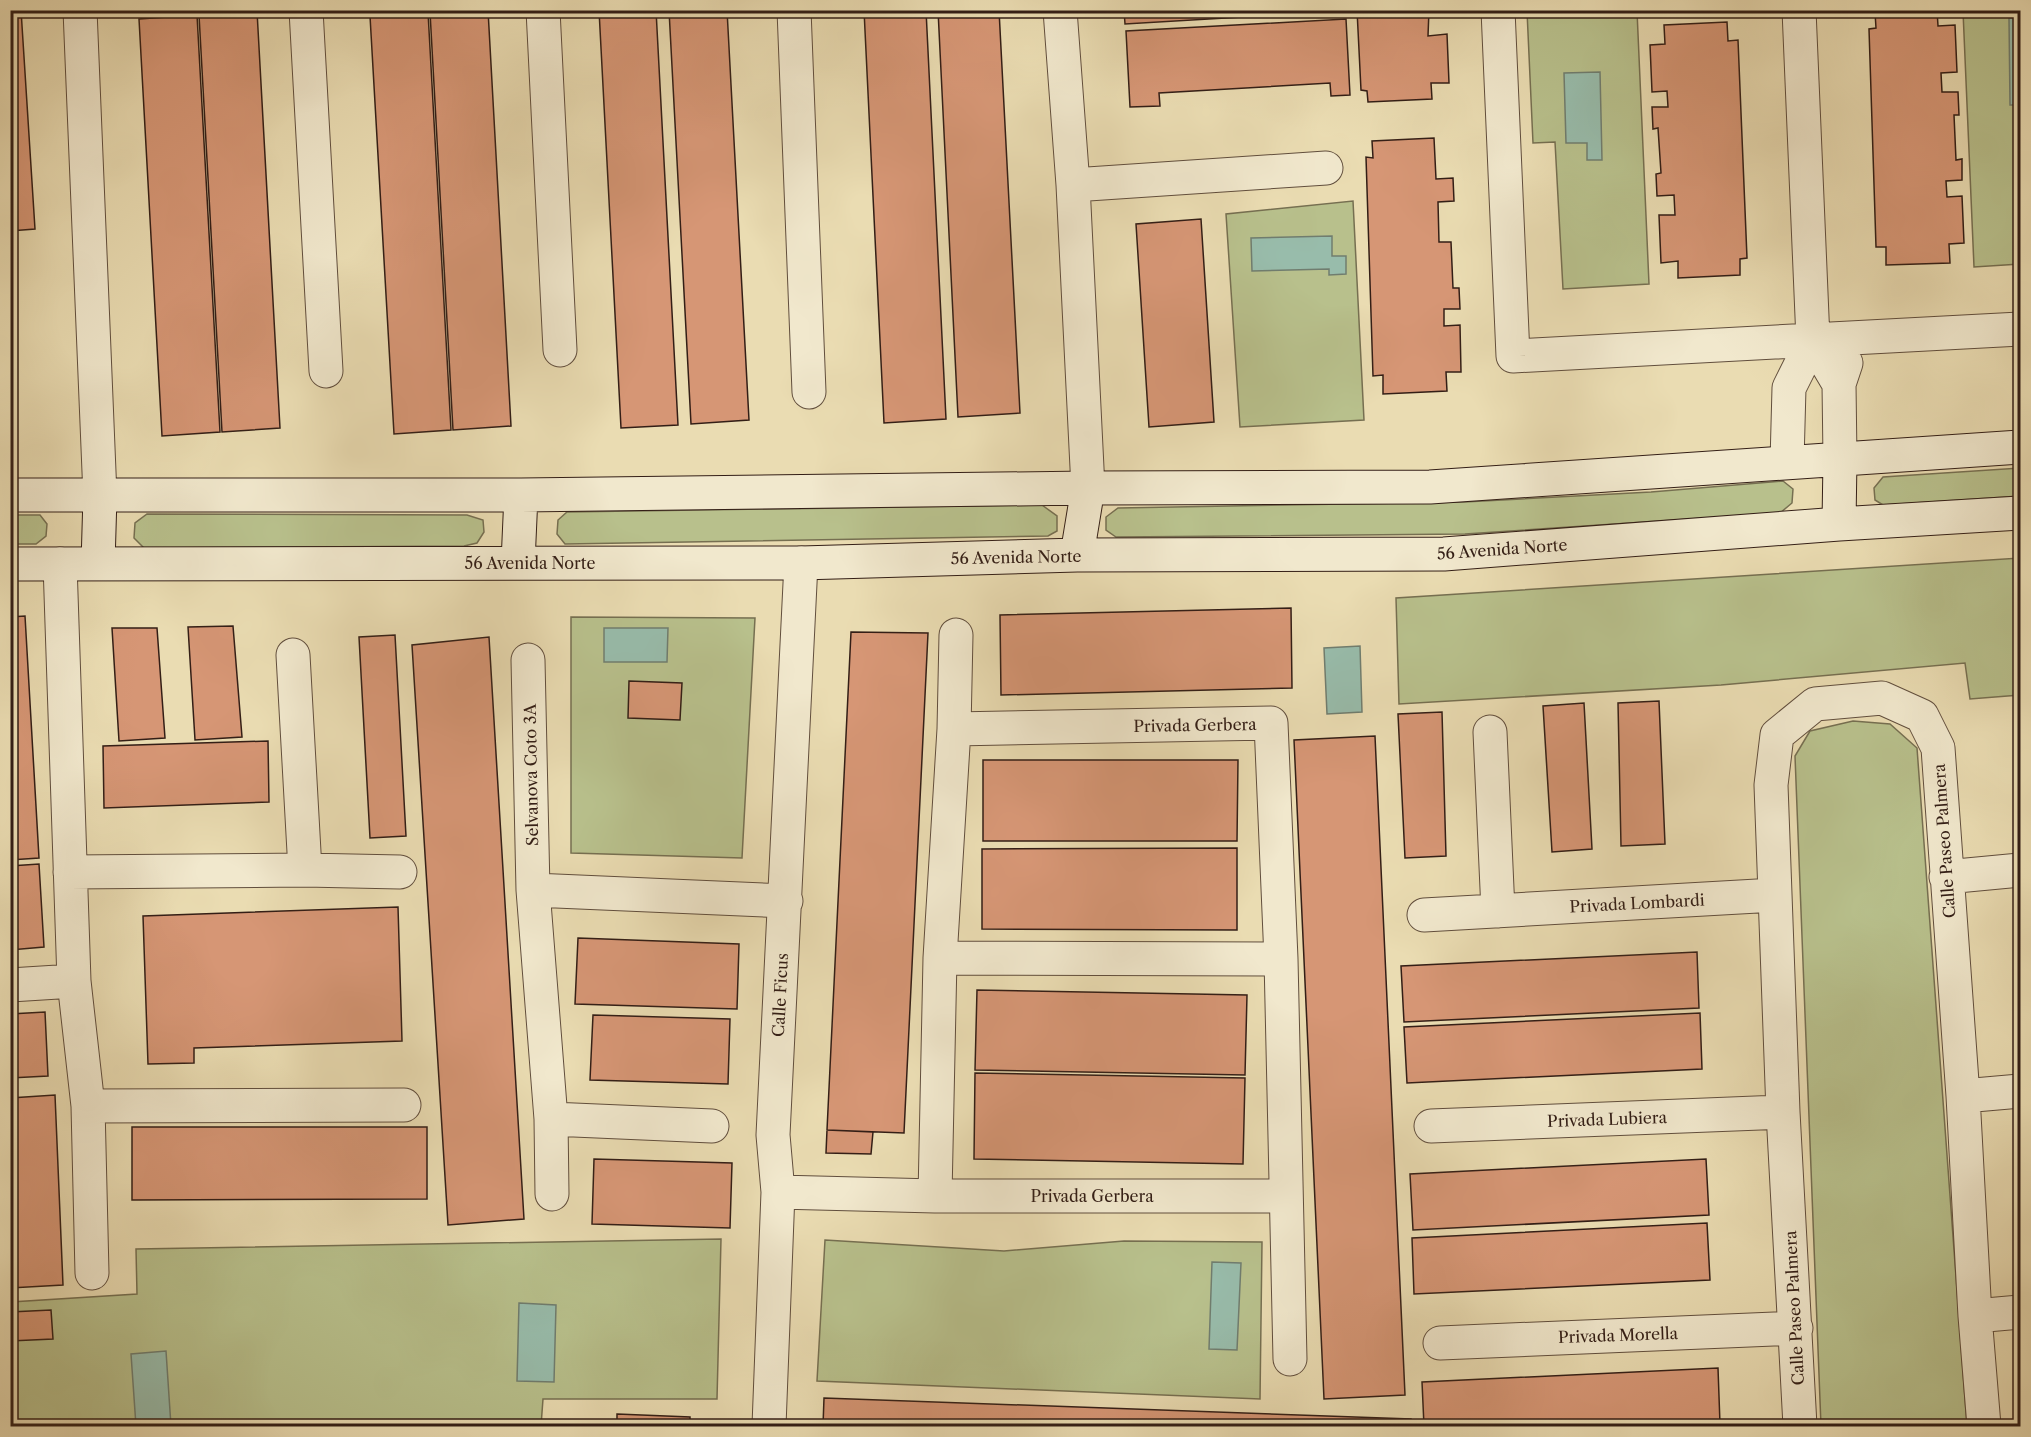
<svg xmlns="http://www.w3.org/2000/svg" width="2031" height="1437" viewBox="0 0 2031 1437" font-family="'Libre Caslon Text',serif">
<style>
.green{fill:#b8c08c;stroke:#766f51;stroke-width:1.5}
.water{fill:#98bcab;stroke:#707d6f;stroke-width:1.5}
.building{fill:#d69675;stroke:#331e16;stroke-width:1.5}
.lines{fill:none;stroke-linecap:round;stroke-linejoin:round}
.street-casing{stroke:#614e3d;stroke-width:35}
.secondary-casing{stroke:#331e16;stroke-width:35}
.street{stroke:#f1e8cd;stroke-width:33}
.secondary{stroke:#f1e8cd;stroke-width:33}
.labels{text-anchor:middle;stroke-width:4.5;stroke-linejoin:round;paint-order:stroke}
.street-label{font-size:16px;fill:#331e16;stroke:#f1e8cd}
</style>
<rect width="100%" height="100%" fill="#eadcb2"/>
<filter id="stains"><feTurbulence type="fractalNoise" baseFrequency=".00333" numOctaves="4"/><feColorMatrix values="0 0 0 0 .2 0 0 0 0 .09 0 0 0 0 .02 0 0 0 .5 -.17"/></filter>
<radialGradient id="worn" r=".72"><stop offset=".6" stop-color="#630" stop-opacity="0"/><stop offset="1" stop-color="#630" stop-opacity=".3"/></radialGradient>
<path class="green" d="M1527 11H1637L1649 284 1563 289 1555 142 1533 143Z
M1963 11H2020V264L1974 267Z
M1353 201 1364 420 1240 427 1226 214Z
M2020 468V496L1883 505 1875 500 1874 488 1883 477Z
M1783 481 1793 489 1792 503 1780 513 1465 534 1116 537 1106 530V517L1118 508 1464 502 1651 492Z
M1042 505 1057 516V531L1048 536 565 544 557 534 558 520 567 512Z
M147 514 467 515 483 520 484 532 477 543 464 546 144 548 134 538 135 523Z
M11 515H40L47 524 46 536 36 544H11Z
M2020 558V695L1970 699 1965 663 1721 685 1399 704 1396 598Z
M571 617 755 618 742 858 571 853Z
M1853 721 1890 724 1917 748 1967 1426H1821L1795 756 1810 731Z
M721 1239 717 1399H543L541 1426H11V1302L137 1294 136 1249Z
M825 1240 1004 1251 1124 1241 1262 1242 1260 1399 817 1381Z"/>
<path class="water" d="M2020 17V105H2010L2009 18Z
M1600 72 1602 160H1587V143H1566L1564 73Z
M1332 236V256H1346V274L1329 275V269L1252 271 1251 238Z
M604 628H668L667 662H604Z
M1360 646 1362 712 1327 714 1324 648Z
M1212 1262 1241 1263 1237 1350 1209 1349Z
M519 1303 556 1305 554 1382 517 1381Z
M166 1351 171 1426H136L131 1354Z"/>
<path class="building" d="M10 10H21L35 229 10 231Z
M457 10H488L511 426 453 430 430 12Z
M599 10H656L678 425 621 428Z
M669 10H727L749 420 691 424Z
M864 10H926L946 419 884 423Z
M938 10H999L1020 413 958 417Z
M1124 10H1344V11L1125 24Z
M1357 10H1429L1428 36 1447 34 1449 83H1431L1432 99 1368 102 1367 91 1361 90Z
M1937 10 1938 26 1955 25 1957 72 1941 73 1942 92H1958L1959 115H1954L1956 160 1962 159V180L1946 181 1947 197 1962 196 1964 243 1949 244 1950 263 1886 265V247H1876L1869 29 1876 28 1875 12Z
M257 11 280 428 222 432 199 15Z
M428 12 451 430 394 434 370 16Z
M197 15 220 432 162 436 139 19Z
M1346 19 1350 95 1331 96 1330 83 1159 93 1160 106 1130 107 1126 31Z
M1727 22 1728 41 1738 40 1747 258 1740 259V275L1678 278V261L1661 263 1659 215H1675L1674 195 1657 196 1656 174 1661 173 1658 128 1653 129 1652 107H1668L1667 91 1652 92 1650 45 1665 44 1664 25Z
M1434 138 1436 179 1453 178 1454 201 1438 202 1439 242H1451L1453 288H1459L1460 309H1444V326L1460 325 1461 372H1446L1447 391 1383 394V375L1373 376 1366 157 1373 158 1372 141Z
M1201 219 1214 422 1149 427 1136 224Z
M1291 608 1292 688 1001 695 1000 615Z
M25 616 39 858 10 860V617Z
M233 626 242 737 195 740 188 627Z
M112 628H157L165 738 119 741Z
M851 632 928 633 904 1133 827 1130Z
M395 635 406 836 370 838 359 637Z
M489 637 524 1219 448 1225 412 645Z
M629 681 682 683 680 720 628 718Z
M1659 701 1665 844 1621 846 1618 703Z
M1584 703 1592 849 1552 852 1543 706Z
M1442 712 1446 856 1405 858 1398 714Z
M1375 736 1405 1395 1324 1399 1294 740Z
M268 741 269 802 104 808 103 746Z
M983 760H1238L1237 841H983Z
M1237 848V930L982 929V849Z
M39 864 44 947 10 950V866Z
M398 907 402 1041 194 1048V1063L148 1064 143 916Z
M578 938 739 944 737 1009 575 1004Z
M1697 952 1699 1008 1404 1022 1401 966Z
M977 990 1247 995 1245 1075 975 1070Z
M45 1012 48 1076 10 1078V1014Z
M1700 1013 1702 1069 1407 1083 1404 1027Z
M593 1015 730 1019 728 1084 590 1080Z
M975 1073 1245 1078 1243 1164 974 1159Z
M55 1095 63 1285 10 1288V1098Z
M132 1127H427V1199L132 1200Z
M827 1130 873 1132 871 1154 826 1153Z
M594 1159 732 1163 730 1228 592 1224Z
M1706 1159 1709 1215 1413 1230 1410 1174Z
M1707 1223 1710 1280 1414 1294 1412 1238Z
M51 1310 53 1339 10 1341V1312Z
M1718 1368 1720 1424 1667 1426H1424L1422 1382Z
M824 1398 1411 1419V1426H823Z
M617 1414 690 1417V1426H617Z"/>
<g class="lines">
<g class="street-casing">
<path id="street" d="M80 10 100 496
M306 10 326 371
M543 10 560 350
M794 10 809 392
M1060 10 1073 185 1088 488
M1498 10 1513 356 2020 329
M1799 10 1813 340 1839 384
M1073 185 1326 168
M1840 459 1839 384 1846 363
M1787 462 1789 388 1813 340
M60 564 74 981 88 1106 92 1273
M293 655 305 870
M528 660 533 890 551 1119 552 1194
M954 729 1271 723 1281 959 1290 1359
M1490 732 1498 911
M70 872 305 870 400 872
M1946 877 2020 870
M533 890 786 901
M1424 915 1775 895
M940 958 1281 959
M10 985 74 981
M1963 1096 2020 1091
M88 1106 404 1105
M551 1119 712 1126
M1431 1126 1783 1112
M778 1192 935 1196H1285
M935 1196 940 958 954 729 956 635
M1975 1316 2020 1312
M1440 1343 1796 1328
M769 1426 778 1192 773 1135 801 563
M1800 1426 1783 1112 1771 785 1777 735 1815 704 1882 698 1922 716 1938 748 1963 1096 1975 1316 1984 1426"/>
</g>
<g class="secondary-casing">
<path id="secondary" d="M10 495H521L1088 488 1430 487 2020 447
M1839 524 1840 459
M1077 555 1088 488
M518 563 521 495
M10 564 801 563 1077 555 1444 554 1839 524 2020 513
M98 564 100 496"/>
</g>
<use href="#street" class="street"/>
<use href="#secondary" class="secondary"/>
</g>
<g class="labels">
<g class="street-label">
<text transform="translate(1502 549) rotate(-4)" y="6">56 Avenida Norte</text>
<text transform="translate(1016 557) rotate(-1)" y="6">56 Avenida Norte</text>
<text x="530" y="569">56 Avenida Norte</text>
<text transform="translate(1195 725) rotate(-1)" y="6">Privada Gerbera</text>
<text transform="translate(531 775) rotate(-91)" y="6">Selvanova Coto 3A</text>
<text transform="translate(1944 841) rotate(-94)" y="6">Calle Paseo Palmera</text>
<text transform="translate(1637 903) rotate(-3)" y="6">Privada Lombardi</text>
<text transform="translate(780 995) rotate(-87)" y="6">Calle Ficus</text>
<text transform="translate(1607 1119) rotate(-2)" y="6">Privada Lubiera</text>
<text x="1092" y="1202">Privada Gerbera</text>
<text transform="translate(1794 1308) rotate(-93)" y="6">Calle Paseo Palmera</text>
<text transform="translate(1618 1335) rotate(-2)" y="6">Privada Morella</text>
</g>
</g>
<rect width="2031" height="1437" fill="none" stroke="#eadcb2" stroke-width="36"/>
<rect x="12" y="12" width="2007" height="1413" fill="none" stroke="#331e16" stroke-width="3"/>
<rect x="18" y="18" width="1995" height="1401" fill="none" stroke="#331e16" stroke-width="1.5"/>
<rect width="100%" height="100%" filter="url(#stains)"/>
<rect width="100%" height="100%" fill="url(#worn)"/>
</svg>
